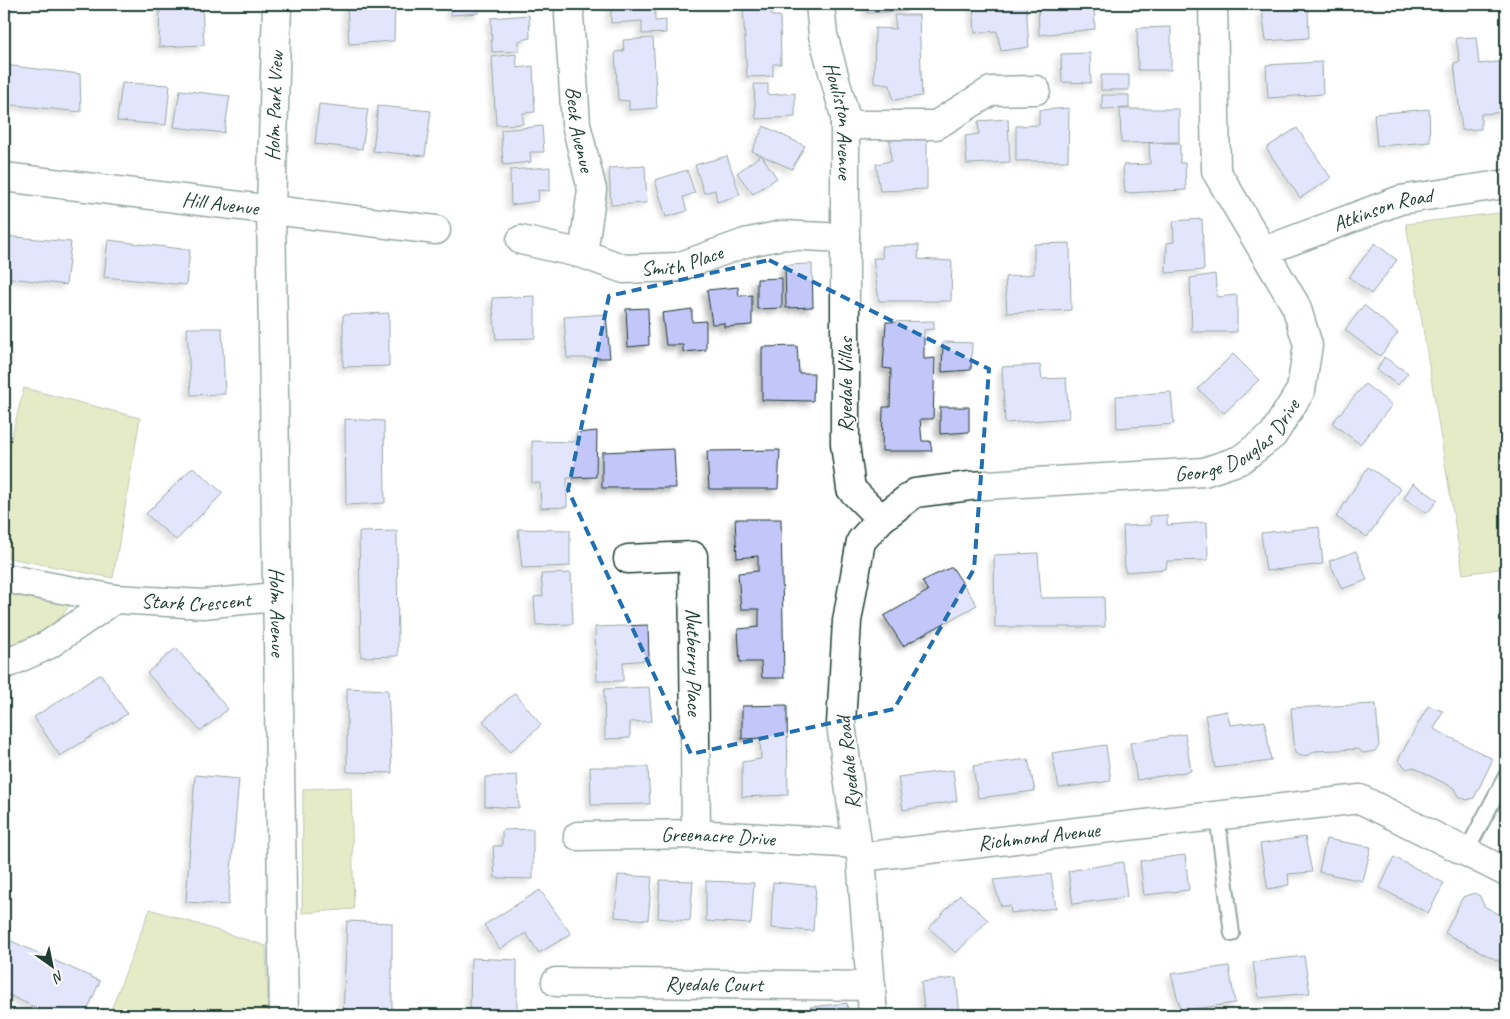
<svg xmlns="http://www.w3.org/2000/svg" width="1510" height="1019" viewBox="0 0 1510 1019" font-family="Caveat,sans-serif">
<style>
.green{fill:#c6d184;stroke:#72875c}
.building{fill:#c2c6f8;stroke:#1f3d34;filter:url(#shadow)}
.lines{fill:none;stroke-linecap:round;stroke-linejoin:round}
.service-casing{stroke:#1f3d34;stroke-width:18}
.minor-casing{stroke:#1f3d34;stroke-width:31}
.service{stroke:#fff;stroke-width:14}
.minor{stroke:#fff;stroke-width:28}
.marked{fill:none;stroke:#1f6fb2;stroke-width:4;stroke-dasharray:10 6;stroke-linejoin:round}
.labels{text-anchor:middle;stroke-width:4;stroke-linejoin:round;paint-order:stroke}
.street-label{font-size:21px;fill:#1f3d34;stroke:#fff}
</style>
<defs>
<filter id="shadow"><feDropShadow dx="-4.5" dy="4.5" stdDeviation="2.5" flood-color="#0004"/></filter>
</defs>
<rect width="100%" height="100%" fill="#fff"/>
<filter id="ink" filterUnits="userSpaceOnUse"><feTurbulence type="fractalNoise" baseFrequency=".02" numOctaves="2"/><feDisplacementMap in="SourceGraphic" scale="10" xChannelSelector="R" yChannelSelector="G"/><feConvolveMatrix kernelMatrix="1 2 1 2 8 2 1 2 1" color-interpolation-filters="sRGB"/></filter>
<g filter="url(#ink)">
<path class="green" d="M1506 212V568L1463 574 1406 224Z
M24 388 140 418 113 578 4 557V466Z
M4 588 72 603 53 626 31 643 4 649Z
M351 787 354 909 302 913 303 789Z
M150 909 266 946 268 1015H109Z"/>
<path class="building" d="M160 4H202L204 45 159 47Z
M347 4H395L394 41 349 44Z
M451 4H479V13L451 15Z
M611 4H655V21L666 20V33L642 34V21L611 23Z
M867 4H907V11L867 13Z
M973 4H1026L1029 47 1001 51 997 31 975 33Z
M1038 4H1094L1095 29 1039 35Z
M1366 4H1392L1366 6Z
M771 5 772 16H780L781 64H773V76L747 77 743 6Z
M1308 8 1309 38 1266 41 1262 10Z
M529 15 530 38 519 41V51L492 52 491 18Z
M894 15H919L922 96 893 100 890 85 874 83 875 28 896 29Z
M1171 27V70H1138L1137 28Z
M1476 37 1479 64 1506 61V112L1481 114V129L1462 130 1454 63 1460 62 1456 38Z
M653 38 657 108 629 110V101L618 100 615 52 624 51 623 40Z
M1090 53 1091 83 1062 82 1061 54Z
M516 54 517 68 533 66 535 112 523 113V124L496 125 492 57Z
M1322 62 1323 94 1268 98 1266 65Z
M4 65 80 74 81 112 4 104Z
M1101 75H1129V90H1101Z
M122 83 170 85 166 125 117 121Z
M754 84H768V95L795 93V117L756 119Z
M180 90 230 96 224 133 174 127Z
M1102 95H1129V108L1102 109Z
M319 104 368 109 362 149 315 144Z
M378 106 431 111 425 156 373 151Z
M1069 108 1068 161H1016V126L1039 125V110Z
M1120 109H1179V142L1121 143Z
M1429 109 1430 142 1377 146 1374 114Z
M1008 119 1010 162 967 164 965 136 979 134 978 121Z
M542 126 544 152H530L531 162 503 165 501 130Z
M764 126 805 146 792 169 752 151Z
M1297 128 1331 178 1300 198 1266 148Z
M927 136V189L880 191 876 164 891 161 890 139Z
M1149 143H1180V163H1185L1186 190 1125 193 1123 165 1150 164Z
M761 155 777 178 753 194 737 173Z
M727 156 740 195 717 202 715 190 704 193 695 165Z
M645 166 647 203 611 205 609 168Z
M550 167V191L538 190 539 201 511 205 510 170Z
M687 170 695 193 683 197 687 211 666 217 655 180Z
M1202 219 1204 270 1166 273 1167 243 1174 242 1173 221Z
M4 236 71 242 66 285 4 277Z
M108 240 190 250 186 285 104 277Z
M1070 243 1071 310 1007 313 1005 277 1034 274V244Z
M1375 243 1397 260 1371 294 1349 277Z
M919 245 918 259 952 261 951 301H879L873 258H883L881 246Z
M812 264 813 307 786 308 785 265Z
M1215 274 1217 297 1237 295V332H1192L1190 278Z
M782 278V308L757 309V279Z
M738 287 739 296 752 295V325L724 327V323L712 324 707 290Z
M535 296V338L496 339 492 298Z
M1364 305 1398 333 1380 356 1345 330Z
M648 308 649 345 628 347 626 309Z
M692 309V322L706 321V350L683 352V345H666L662 313Z
M389 313V366L343 367V315Z
M606 314 610 358H567L564 317Z
M934 321V329L924 330V359L935 358 933 419H920L922 441H930L932 451H882L883 407H890L891 369 883 368 886 322Z
M187 328H222L225 394 191 395Z
M943 342 972 343 971 370 942 372Z
M797 346 799 373H814L813 401 762 400V347Z
M1233 354 1259 380 1224 413 1198 389Z
M1384 357 1408 373 1398 385 1377 370Z
M1040 365 1042 379 1066 378 1069 418 1005 423 1002 367Z
M1365 384 1392 405 1360 444 1332 423Z
M1171 392 1174 424 1117 428 1116 396Z
M940 407H969V432L940 434Z
M345 419 384 421 385 503 346 505Z
M597 431 596 477 567 478V507L541 508 540 483H532V441L575 442 576 433Z
M674 449 676 488H602V452Z
M780 450 778 489H709L707 451Z
M193 467 223 493 176 540 146 514Z
M1368 467 1401 489 1367 537 1336 517Z
M1413 483 1438 500 1427 513 1404 498Z
M1167 515V525L1207 522 1208 560 1167 561 1166 569 1125 572 1123 526 1151 525 1150 516Z
M735 519H781L784 678H762L761 662H740L738 629 759 627V609H741L738 573 758 571V556L737 558Z
M1319 527 1323 564 1266 571 1261 533Z
M518 529 570 530V566L522 568Z
M397 531 398 656 361 657 359 532Z
M1356 551 1367 580 1342 589 1329 561Z
M1038 553 1041 598 1104 597 1105 627H995L994 555Z
M952 567 977 605 903 646 884 616 928 591 922 581Z
M571 573 573 624 536 625 534 597 543 596 541 574Z
M648 625 649 660 623 662V681H597L595 627Z
M176 648 228 709 201 731 147 673Z
M101 674 127 714 60 756 34 717Z
M649 687 652 721 630 722V738L605 739 604 689Z
M347 688 388 690 392 773 347 772Z
M515 693 541 725 510 752 483 721Z
M1376 704 1379 746 1375 751 1363 753 1358 749 1315 751 1309 755 1301 756 1295 753 1291 708Z
M787 705 788 795 742 797V762L761 759 760 738 742 739V706Z
M1428 706 1443 711 1434 729 1493 759 1474 798 1467 800 1458 796 1454 788 1413 767 1407 769 1398 760Z
M1227 711 1230 725 1265 721 1271 761 1215 768 1205 715Z
M4 724 10 727 4 744Z
M1185 734 1191 771 1137 780 1130 743Z
M1106 745 1111 781 1059 788 1052 753Z
M1028 759 1035 791 978 798 973 766Z
M590 767H648L650 804 591 805Z
M953 770 957 801 903 810 898 777Z
M195 775 239 779 228 905 186 902Z
M517 775 519 808 485 806V777Z
M533 829V879L495 878 493 846H502V830Z
M1305 837 1312 872 1288 874 1289 885 1268 889 1260 844Z
M1326 839 1371 847 1363 881 1319 872Z
M1185 855 1189 890 1144 895 1140 861Z
M1394 857 1444 883 1428 913 1380 888Z
M1123 862 1127 897 1073 904 1068 871Z
M1051 874 1056 908 1011 913 1010 906H1001L993 880Z
M618 875 652 877 648 920 615 917Z
M660 880 693 881 690 921 658 918Z
M706 881 754 883 751 924 706 921Z
M773 882 816 886 813 931 771 928Z
M540 890 571 934 539 953 526 933 500 949 484 925Z
M1474 893 1480 896 1484 906 1506 918V965L1445 933 1463 897Z
M960 895 988 920 956 953 929 928Z
M347 921 392 923V1015H343Z
M7 939 100 981 85 1015H52L4 993V947Z
M1304 956 1310 993 1259 998 1253 962Z
M471 958 517 960V1015H470Z
M1229 966 1235 1003 1181 1011 1171 974Z
M956 978 960 1015H925L921 982Z
M847 1003 849 1015H811L810 1007Z"/>
<g class="lines">
<g class="service-casing">
<path id="service" d="M1217 814 1232 934
M1466 852 1506 776"/>
</g>
<g class="minor-casing">
<g id="minor">
<path id="s1" d="M277 4 271 209 284 1015"/>
<path id="s2" d="M570 4 569 15 576 124 592 190 583 254"/>
<path id="s3" d="M820 4 823 35 845 116V444L851 489 881 519"/>
<path d="M845 125H936L991 91 1036 90"/>
<path id="s4" d="M4 177 436 230"/>
<path id="s5" d="M521 240 583 254 624 269 678 267 745 243 782 235 845 238"/>
<path id="s6" d="M1264 251 1400 200 1506 184"/>
<path id="s7" d="M628 559 693 556 696 834"/>
<path id="s8" d="M4 578 115 599 203 604 275 597"/>
<path d="M4 665 48 645 115 599"/>
<path id="s9" d="M578 836 696 834 857 844"/>
<path id="s10" d="M861 857 1360 799 1506 872"/>
<path id="s11" d="M556 982 871 986"/>
<path id="s12" d="M873 1015 861 857 857 844 841 724 847 621 861 541 881 519 915 493 970 486 1204 472 1240 460 1273 435 1301 390 1308 345 1296 306 1216 171 1213 4"/>
</g>
</g>
<use href="#service" class="service"/>
<use href="#minor" class="minor"/>
</g>
</g>
<path d="M0 0H1510V1019H0ZM769 260 989 369 974 569 894 709 691 754 568 490 609 296Z" fill="#fff" fill-opacity=".55" fill-rule="evenodd"/>
<path class="marked" d="M769 260 989 369 974 569 894 709 691 754 568 490 609 296Z"/>
<g class="labels">
<g class="street-label">
<text transform="translate(274 106) rotate(-88)" y="7">Holm Park View</text>
<text dy="7" stroke="none"><textPath href="#s3" startOffset="119">Houliston Avenue</textPath></text>
<text dy="7" stroke="none"><textPath href="#s2" startOffset="126">Beck Avenue</textPath></text>
<text dy="7" stroke="none"><textPath href="#s4" startOffset="218">Hill Avenue</textPath></text>
<text dy="7" stroke="none"><textPath href="#s6" startOffset="126">Atkinson Road</textPath></text>
<text dy="7" stroke="none"><textPath href="#s5" startOffset="166">Smith Place</textPath></text>
<text transform="translate(845 385) rotate(-90)" y="7">Ryedale Villas</text>
<text dy="7" stroke="none"><textPath href="#s12" startOffset="885">George Douglas Drive</textPath></text>
<text dy="7" stroke="none"><textPath href="#s8" startOffset="194">Stark Crescent</textPath></text>
<text dy="7" stroke="none"><textPath href="#s1" startOffset="608">Holm Avenue</textPath></text>
<text dy="7" stroke="none"><textPath href="#s7" startOffset="171">Nutberry Place</textPath></text>
<text transform="translate(848 763) rotate(-96)" y="7">Ryedale Road</text>
<text dy="7" stroke="none"><textPath href="#s10" startOffset="179">Richmond Avenue</textPath></text>
<text dy="7" stroke="none"><textPath href="#s9" startOffset="140">Greenacre Drive</textPath></text>
<text dy="7" stroke="none"><textPath href="#s11" startOffset="158">Ryedale Court</textPath></text>
</g>
</g>
<rect width="1510" height="1019" fill="none" stroke="#fff" stroke-width="20"/>
<rect x="10" y="10" width="1490" height="999" fill="none" stroke="#1f3d34" stroke-width="2" filter="url(#ink)"/>
<g transform="translate(52 966) rotate(147)" stroke="#ffffff" stroke-width="4" paint-order="stroke">
<path d="M0-4L9 19L0 12L-9 19Z" fill="#1f3d34"/>
<text y="-8" font-size="14" font-weight="bold" text-anchor="middle" fill="#1f3d34">N</text>
</g>
</svg>
